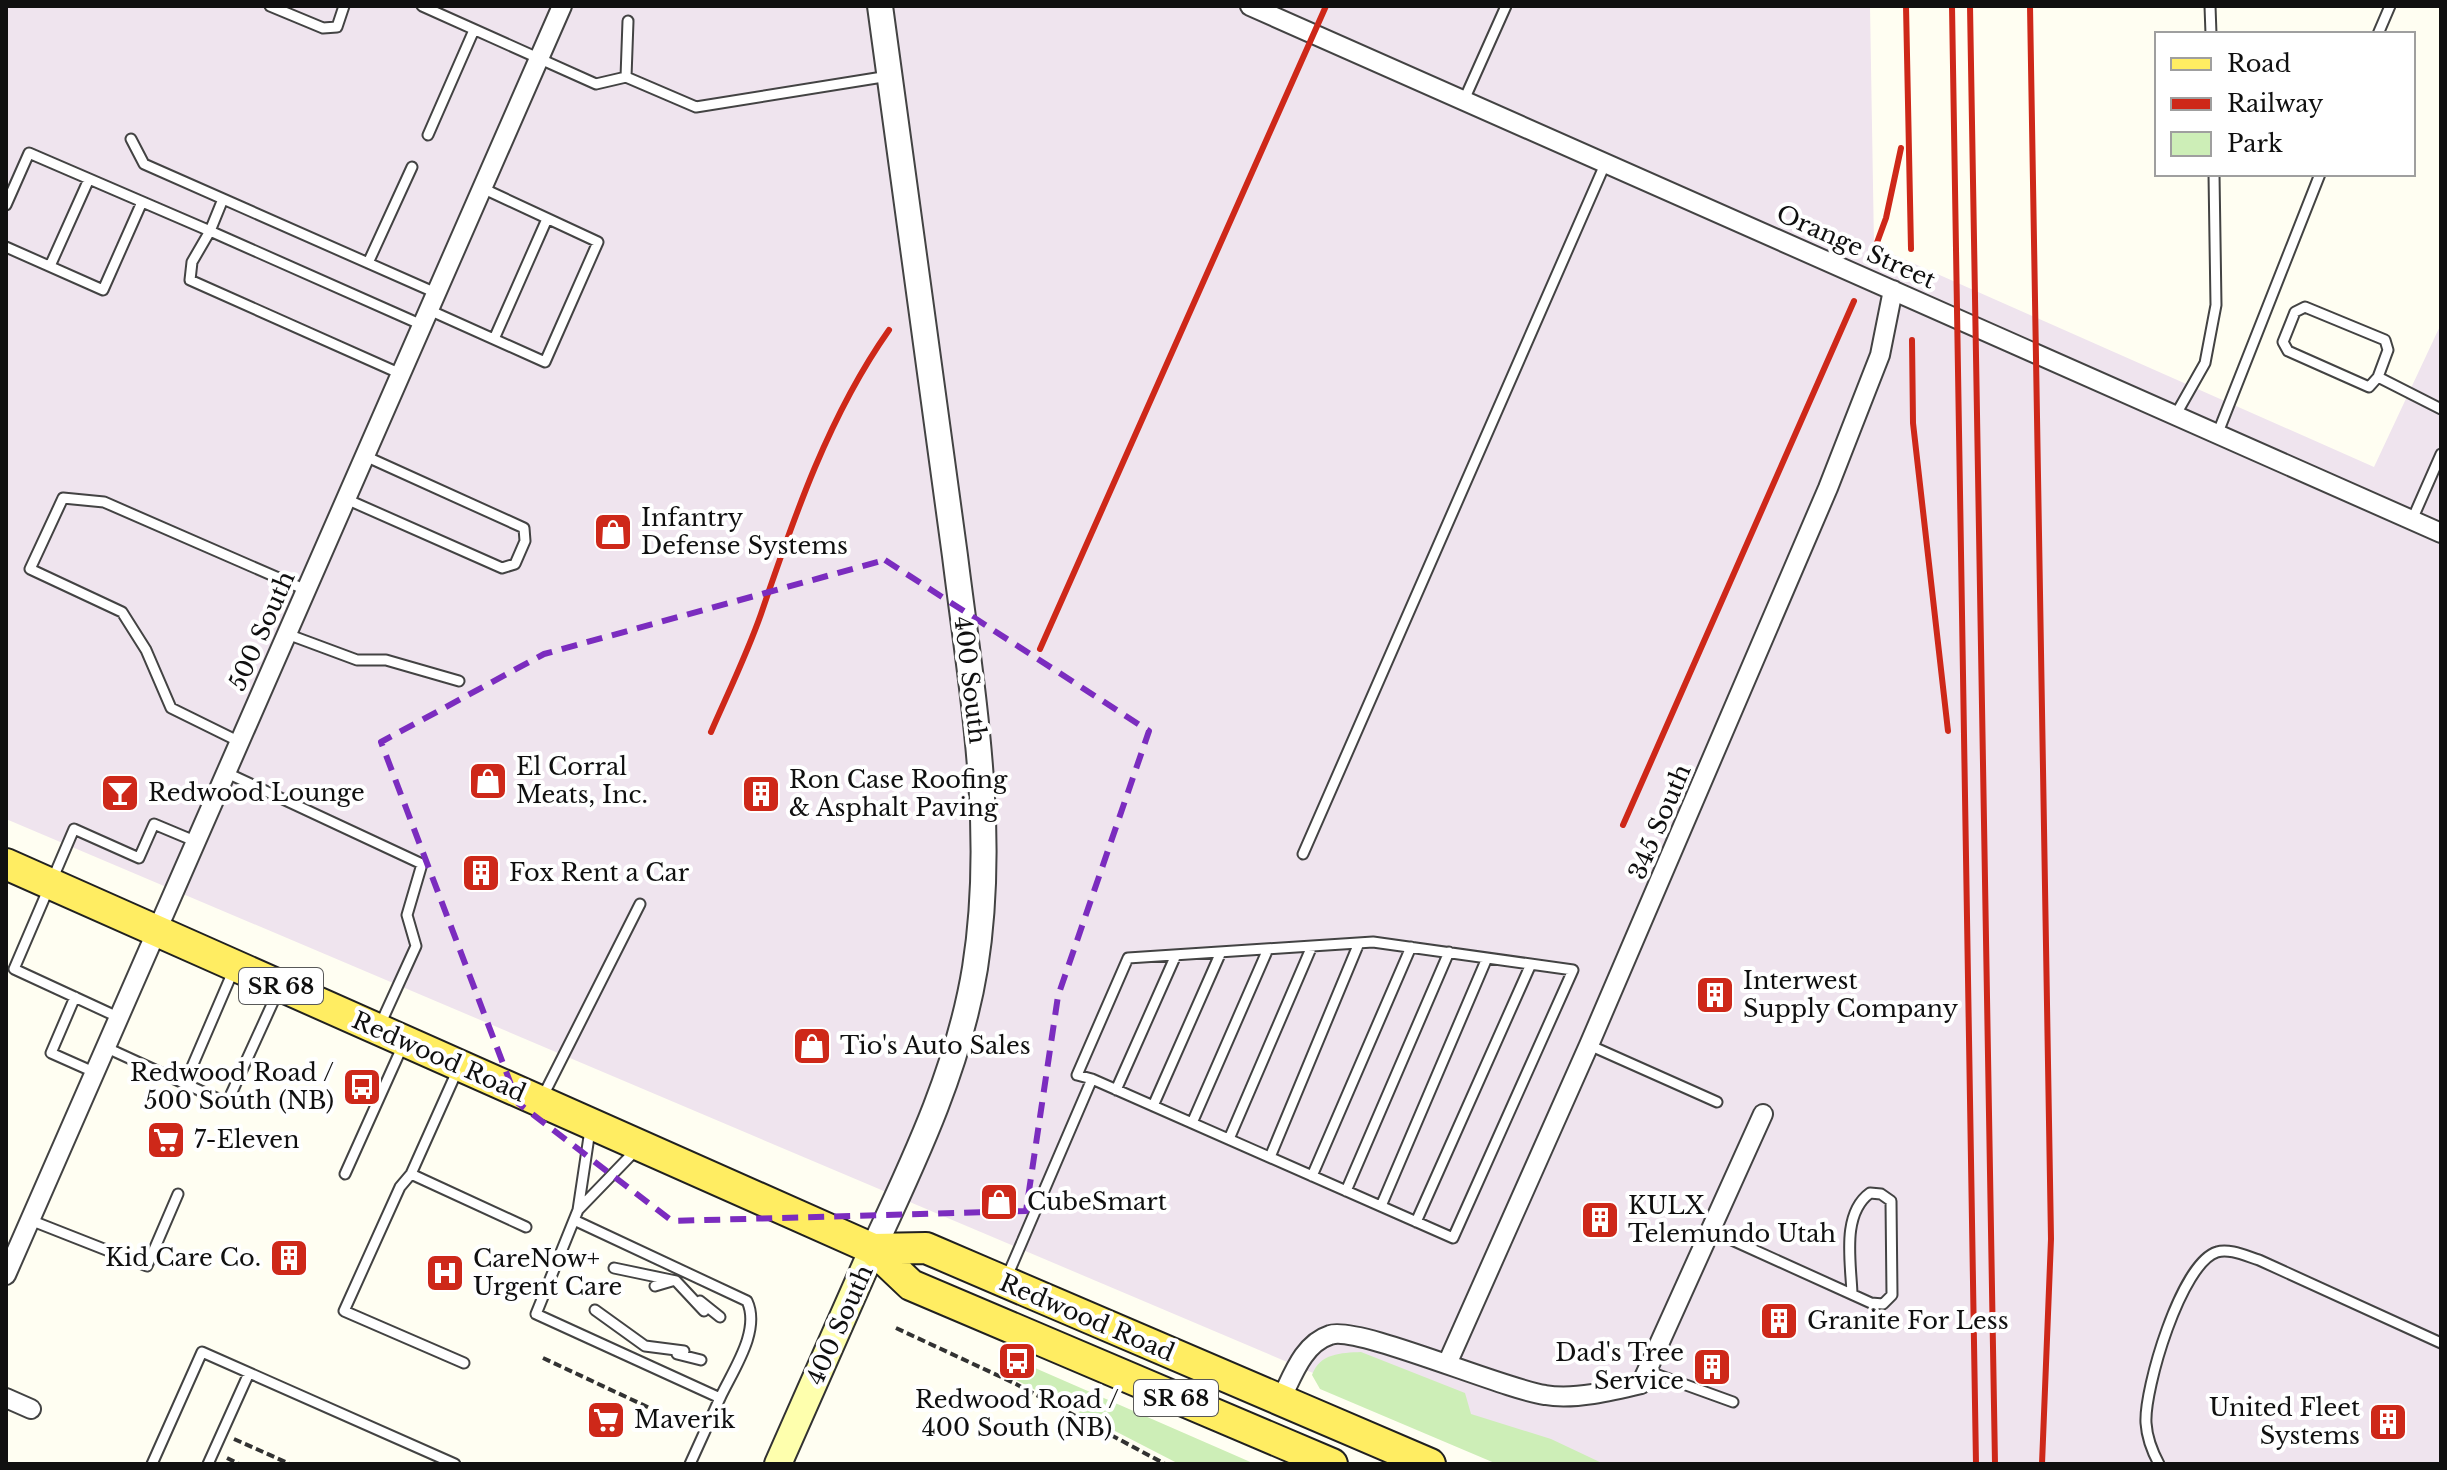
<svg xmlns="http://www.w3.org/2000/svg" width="2447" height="1470" viewBox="0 0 2447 1470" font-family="'Libre Baskerville',serif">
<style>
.industrial{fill:#efe4ee}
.green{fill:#cdeeb7}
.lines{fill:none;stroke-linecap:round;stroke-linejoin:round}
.service-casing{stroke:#434343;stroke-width:13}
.minor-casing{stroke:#434343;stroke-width:22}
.tertiary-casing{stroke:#434343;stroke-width:28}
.secondary-casing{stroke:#323232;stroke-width:30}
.primary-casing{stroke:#212121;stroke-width:34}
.path{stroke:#323232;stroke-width:4;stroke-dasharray:8 4;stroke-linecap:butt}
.service{stroke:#fff;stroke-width:9}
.minor{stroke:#fff;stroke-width:18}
.tertiary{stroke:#fff;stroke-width:24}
.secondary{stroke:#feffad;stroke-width:26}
.primary{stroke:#ffed62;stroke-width:30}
.rail{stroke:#ce2819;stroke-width:6}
.marked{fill:none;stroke:#7b2cbf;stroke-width:6;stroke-dasharray:16 10;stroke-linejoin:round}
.labels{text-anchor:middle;stroke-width:8;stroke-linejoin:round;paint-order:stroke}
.shield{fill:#fff;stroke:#585858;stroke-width:2}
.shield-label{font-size:22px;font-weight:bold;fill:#101010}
.street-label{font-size:24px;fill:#101010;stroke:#fff}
.poi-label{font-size:24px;fill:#101010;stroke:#fff;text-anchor:start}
</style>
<rect width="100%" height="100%" fill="#fffef2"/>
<path class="industrial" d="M6 6H1870L1874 246 2374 467 2441 324V1464H1528L6 819Z"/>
<path class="green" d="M1361 1352 1465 1393 1471 1414 1551 1439 1604 1464H1497L1320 1389 1312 1375C1320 1353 1341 1353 1361 1352Z
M1019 1361 1255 1464H1179L1012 1378Z"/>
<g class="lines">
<g class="service-casing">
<path id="service" d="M270 6 323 28 337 27 344 6
M422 6 596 84 626 77
M2210 6 2211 34
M628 21 626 77 696 107 889 76
M2378 34 2390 6
M1464 100 1506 6
M428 135 474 30
M131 139 144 164 436 293
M6 205 29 153 210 231 223 199
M6 247 103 290 142 202
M368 263 412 167
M50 266 89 179
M2305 307 2385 340 2388 350 2378 377 2369 387 2288 351 2283 342 2295 312Z
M429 310 545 362 598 242 482 188
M494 339 547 219
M401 374 190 280 192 262 210 231 422 325
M2378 377 2441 409
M2175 416 2205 363 2216 305 2214 174
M2217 435 2320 174
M346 499 502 568 515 564 525 541 524 528 365 456
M2412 520 2441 454
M287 634 357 660H386L459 681
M240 742 171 708 146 650 122 612 30 569 63 498 104 502 306 590
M227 773 422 864 407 915 416 946 380 1025
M1303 854 1606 162
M75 997 51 1053 96 1073
M120 1018 14 969 74 829 139 858 154 824 197 842
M1589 1045 1717 1102
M107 1048 227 1103 279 989
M458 1069 411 1174 526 1227
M185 1083 234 969
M1116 1090 1176 955
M543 1096 640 904
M1153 1106 1221 952
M1192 1123 1268 949
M590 1130 578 1210 536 1314 720 1398 690 1464
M1229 1139 1312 946
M1270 1157 1359 943
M345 1174 403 1045
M411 1174 400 1187 344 1311 464 1363
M1312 1176 1411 947
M1346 1191 1449 952
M1381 1206 1487 958
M578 1210 636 1150
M30 1220 147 1266 178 1194
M574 1220 747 1301C761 1331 733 1370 720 1398
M1416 1222 1531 964
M1712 1231 1871 1303 1883 1304 1892 1295 1891 1201 1881 1194 1870 1193C1841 1214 1851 1263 1852 1294
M614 1268 676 1281 704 1311
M1006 1279 1092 1079 1453 1238 1573 970 1373 942 1128 958 1077 1075 1092 1079
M655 1286 672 1281
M700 1301 720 1317
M595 1310 645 1346 684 1351
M677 1354 701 1360
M1650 1372 1733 1402
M152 1464 202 1352 455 1464
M208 1464 249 1373
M2159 1464C2152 1451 2147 1439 2146 1423 2144 1389 2181 1263 2217 1252 2229 1248 2246 1256 2259 1260L2441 1343"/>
</g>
<g class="minor-casing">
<path id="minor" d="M1250 6 2441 533
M6 1275 562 6
M1447 1364 1589 1045 1828 488 1880 355 1893 290
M6 1398 31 1409
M1280 1401C1292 1378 1302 1344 1330 1335 1356 1325 1503 1389 1545 1395 1574 1400 1612 1391 1641 1384L1763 1114"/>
</g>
<g class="tertiary-casing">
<path id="tertiary" d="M873 1249C915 1159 959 1067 975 968 997 830 972 693 955 556 931 372 905 189 880 6"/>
</g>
<g class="secondary-casing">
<path id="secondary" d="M778 1464 873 1249"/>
</g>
<g class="primary-casing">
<path id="primary" d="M6 864 873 1249 911 1285 1332 1464
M873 1249 926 1248 1430 1464"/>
</g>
<path class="path" d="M896 1328 1014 1383 1165 1464
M543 1358 688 1426
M234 1439 290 1464
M227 1458 239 1464"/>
<use href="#service" class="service"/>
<use href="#minor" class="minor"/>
<use href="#tertiary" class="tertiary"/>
<use href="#secondary" class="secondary"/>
<use href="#primary" class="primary"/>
<path class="rail" d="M1906 6 1911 249
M1952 6 1976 1464
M1970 6 1995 1464
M2030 6 2051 1239 2042 1464
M1875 248 1886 218 1901 148
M1912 340 1913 423 1948 731
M1040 649 1326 6
M711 732C728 693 747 654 761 614 794 517 829 415 889 330
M1623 825 1854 301"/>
</g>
<path class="marked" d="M885 560 1149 731 1058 996 1026 1211 672 1221 518 1103 381 742 544 654Z"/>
<defs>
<g id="shop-square" transform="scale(2)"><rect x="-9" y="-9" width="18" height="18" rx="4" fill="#ce2819" stroke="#fff"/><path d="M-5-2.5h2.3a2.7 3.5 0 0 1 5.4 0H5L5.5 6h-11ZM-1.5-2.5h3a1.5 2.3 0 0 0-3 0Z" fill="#fff"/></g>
<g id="bar-square" transform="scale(2)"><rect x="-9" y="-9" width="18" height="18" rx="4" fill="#ce2819" stroke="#fff"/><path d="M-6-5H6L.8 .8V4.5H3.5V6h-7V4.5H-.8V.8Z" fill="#fff"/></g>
<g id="building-square" transform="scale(2)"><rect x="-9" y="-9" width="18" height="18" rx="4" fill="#ce2819" stroke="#fff"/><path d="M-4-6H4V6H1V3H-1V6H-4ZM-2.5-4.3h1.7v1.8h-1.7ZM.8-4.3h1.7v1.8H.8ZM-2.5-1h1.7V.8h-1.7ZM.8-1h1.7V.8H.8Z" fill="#fff"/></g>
<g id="bus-square" transform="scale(2)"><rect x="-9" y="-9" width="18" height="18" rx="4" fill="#ce2819" stroke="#fff"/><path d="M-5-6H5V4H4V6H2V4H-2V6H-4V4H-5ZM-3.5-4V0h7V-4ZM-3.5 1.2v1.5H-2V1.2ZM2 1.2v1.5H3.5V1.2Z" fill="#fff"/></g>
<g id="supermarket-square" transform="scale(2)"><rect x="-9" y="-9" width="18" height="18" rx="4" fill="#ce2819" stroke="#fff"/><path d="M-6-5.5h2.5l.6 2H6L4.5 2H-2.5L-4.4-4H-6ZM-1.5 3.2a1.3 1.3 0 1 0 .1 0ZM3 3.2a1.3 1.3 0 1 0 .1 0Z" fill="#fff"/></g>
<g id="hospital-square" transform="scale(2)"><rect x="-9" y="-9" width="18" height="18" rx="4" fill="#ce2819" stroke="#fff"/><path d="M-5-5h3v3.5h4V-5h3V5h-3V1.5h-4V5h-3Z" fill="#fff"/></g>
</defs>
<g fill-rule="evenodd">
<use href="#shop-square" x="613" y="532"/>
<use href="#shop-square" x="488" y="781"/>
<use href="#bar-square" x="120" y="793"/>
<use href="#building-square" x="761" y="794"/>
<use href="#building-square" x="481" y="873"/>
<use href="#building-square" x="1715" y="995"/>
<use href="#shop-square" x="812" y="1046"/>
<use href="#bus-square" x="362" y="1087"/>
<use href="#supermarket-square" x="166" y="1140"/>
<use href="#shop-square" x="999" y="1202"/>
<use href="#building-square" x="1600" y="1220"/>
<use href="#building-square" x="289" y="1258"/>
<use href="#hospital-square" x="445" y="1273"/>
<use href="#building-square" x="1779" y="1321"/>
<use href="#bus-square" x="1017" y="1361"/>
<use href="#building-square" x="1712" y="1367"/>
<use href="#supermarket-square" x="606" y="1420"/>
<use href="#building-square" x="2388" y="1422"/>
</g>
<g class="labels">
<g class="shield">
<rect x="239" y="968" width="84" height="36" rx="6"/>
<rect x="1134" y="1380" width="84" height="36" rx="6"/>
</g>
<g class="shield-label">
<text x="281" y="994">SR 68</text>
<text x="1176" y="1406">SR 68</text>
</g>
<g class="street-label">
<text transform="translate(1856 247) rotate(24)" y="8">Orange Street</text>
<text transform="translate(262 631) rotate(-66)" y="8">500 South</text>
<text transform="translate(970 680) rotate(83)" y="8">400 South</text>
<text transform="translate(1660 822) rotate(-67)" y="8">345 South</text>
<text transform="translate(439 1057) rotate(24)" y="8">Redwood Road</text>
<text transform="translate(1087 1318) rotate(23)" y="8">Redwood Road</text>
<text transform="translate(840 1325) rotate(-66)" y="8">400 South</text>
</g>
<g class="poi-label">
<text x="641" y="526">Infantry<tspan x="641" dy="28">Defense Systems</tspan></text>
<text x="516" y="775">El Corral<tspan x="516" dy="28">Meats, Inc.</tspan></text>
<text x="789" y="788">Ron Case Roofing<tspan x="789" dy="28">&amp; Asphalt Paving</tspan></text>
<text x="148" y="801">Redwood Lounge</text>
<text x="509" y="881">Fox Rent a Car</text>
<text x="1743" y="989">Interwest<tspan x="1743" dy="28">Supply Company</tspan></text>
<text x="840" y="1054">Tio's Auto Sales</text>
<text x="334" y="1081" text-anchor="end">Redwood Road /<tspan x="334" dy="28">500 South (NB)</tspan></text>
<text x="194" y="1148">7-Eleven</text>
<text x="1027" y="1210">CubeSmart</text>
<text x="1628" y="1214">KULX<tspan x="1628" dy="28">Telemundo Utah</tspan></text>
<text x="261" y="1266" text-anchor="end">Kid Care Co.</text>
<text x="473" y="1267">CareNow+<tspan x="473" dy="28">Urgent Care</tspan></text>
<text x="1807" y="1329">Granite For Less</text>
<text x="1684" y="1361" text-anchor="end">Dad's Tree<tspan x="1684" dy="28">Service</tspan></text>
<text x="1017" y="1408" text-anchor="middle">Redwood Road /<tspan x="1017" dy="28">400 South (NB)</tspan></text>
<text x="2360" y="1416" text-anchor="end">United Fleet<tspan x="2360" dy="28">Systems</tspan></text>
<text x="634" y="1428">Maverik</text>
</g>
</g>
<rect width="2447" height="1470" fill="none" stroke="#101010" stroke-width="16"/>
<rect x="2155" y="32" width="260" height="144" fill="#ffffff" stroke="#9f9f9f" stroke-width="2"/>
<rect x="2171" y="58" width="40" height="12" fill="#ffed62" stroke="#9f9f9f" stroke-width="2"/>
<text x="2227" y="72" font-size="24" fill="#101010">Road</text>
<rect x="2171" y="98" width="40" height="12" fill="#ce2819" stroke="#9f9f9f" stroke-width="2"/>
<text x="2227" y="112" font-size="24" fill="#101010">Railway</text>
<rect x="2171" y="132" width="40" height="24" fill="#cdeeb7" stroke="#9f9f9f" stroke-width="2"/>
<text x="2227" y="152" font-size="24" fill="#101010">Park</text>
</svg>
